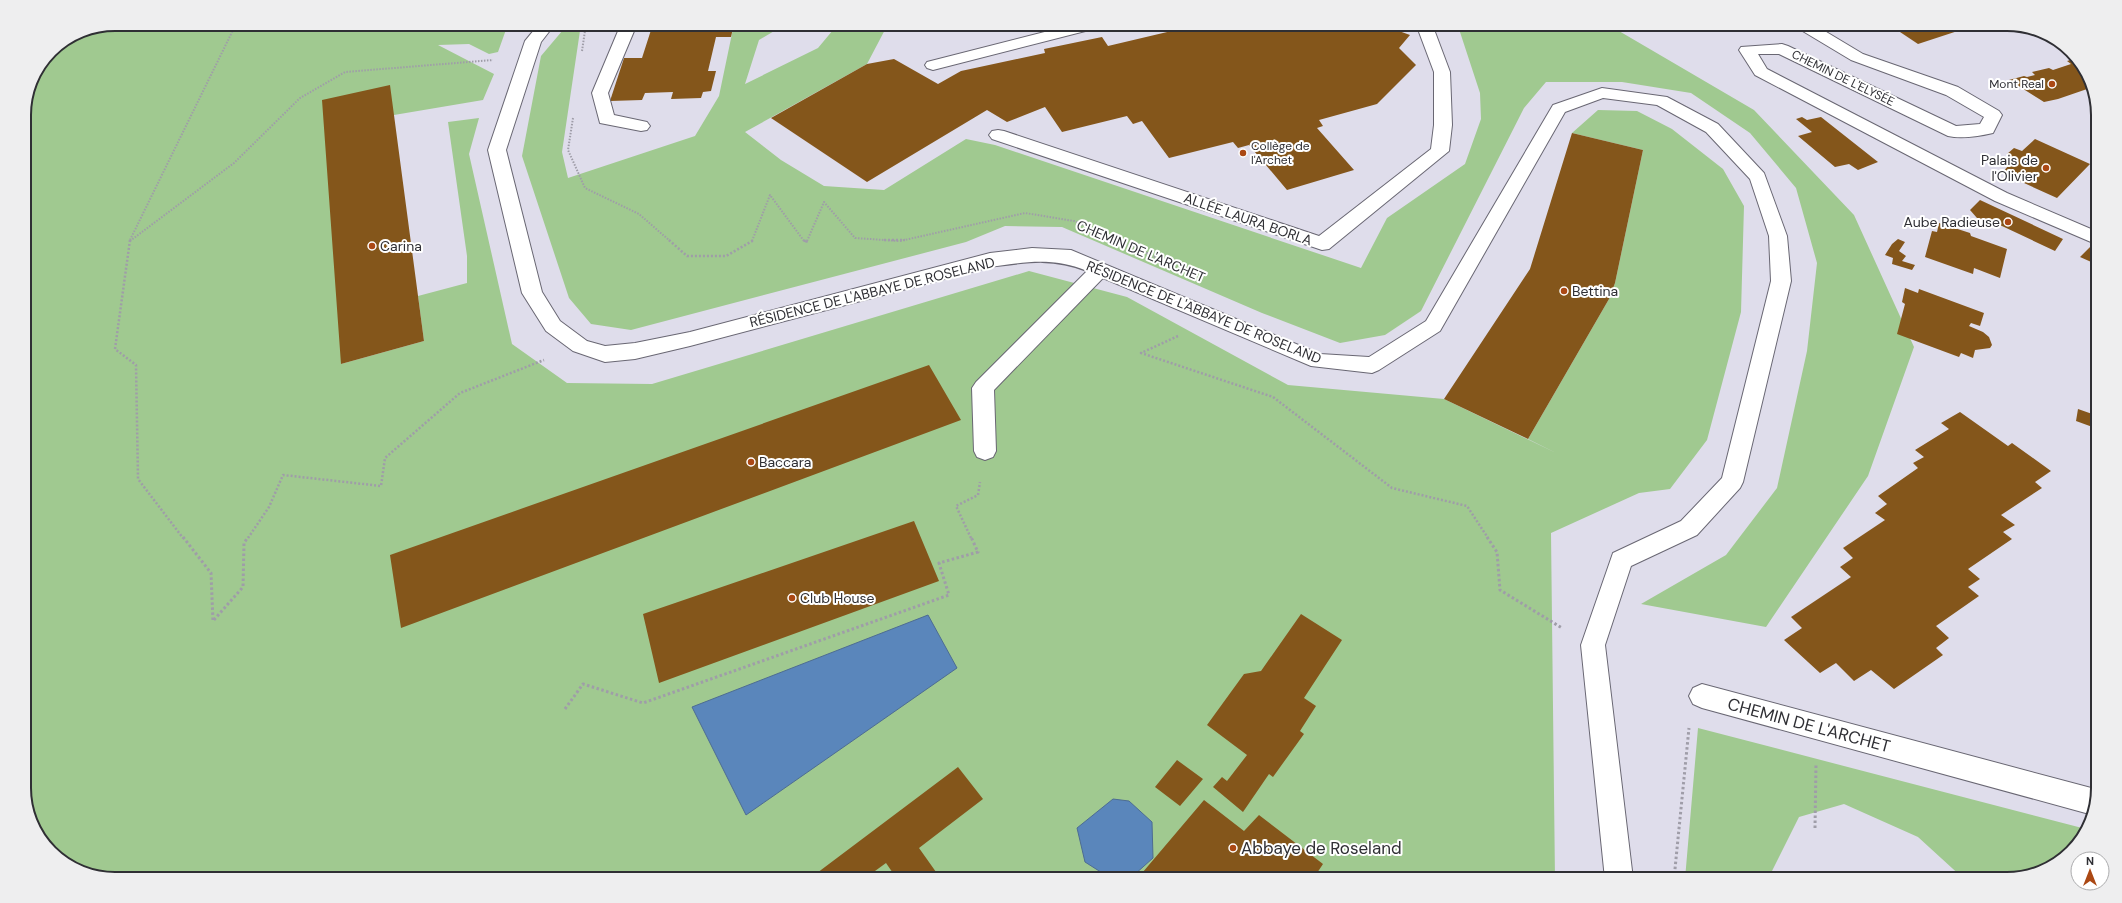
<svg xmlns="http://www.w3.org/2000/svg" width="2122" height="903" viewBox="0 0 2122 903" font-family="'DM Sans',sans-serif">
<style>
.green{fill:#a0c990}
.water{fill:#5a86bb;stroke:#4d6c92}
.building{fill:#84561b}
.lines{fill:none;stroke-linecap:round;stroke-linejoin:round}
.minor-casing{stroke:#696773;stroke-width:2}
.path-far2{stroke:#9f9da8;stroke-width:2;stroke-dasharray:1.5 1.5;stroke-linecap:butt}
.path-far1{stroke:#9f9da8;stroke-width:2.5;stroke-dasharray:2 2;stroke-linecap:butt}
.path{stroke:#9f9da8;stroke-width:3;stroke-dasharray:2.5 2.5;stroke-linecap:butt}
.minor{fill:#fff;fill-rule:evenodd}
.poi-dot{fill:#ab4814;stroke:#fff;stroke-width:1.5}
.labels{text-anchor:middle;stroke-width:4;stroke-linejoin:round;paint-order:stroke}
.far-street-label{font-size:12px;fill:#2f2f34;stroke:#fff}
.far-poi-label{font-size:12px;fill:#2f2f34;stroke:#fff;text-anchor:end}
.poi-label{font-size:14px;fill:#2f2f34;stroke:#fff;text-anchor:start}
.street-label{font-size:14px;fill:#2f2f34;stroke:#fff}
.near-street-label{font-size:17px;fill:#2f2f34;stroke:#fff}
.near-poi-label{font-size:17px;fill:#2f2f34;stroke:#fff;text-anchor:start}
.rim{fill:none;stroke:#2f2f34;stroke-width:2}
</style>
<rect width="100%" height="100%" fill="#dfddeb"/>
<path class="green" d="M115 24H508L498 52 489 54 469 44 438 45 494 74 483 100 394 115 341 364 424 341 418 296 467 283V256L448 122 479 118 469 154 512 344 567 383 652 384 1029 271 1127 297 1288 385 1444 399 1556 453 1528 439 1609 299 1615 283 1643 150 1572 133 1598 110 1637 111 1672 129 1723 169 1744 206 1741 312 1707 440 1670 489 1639 493 1551 533 1555 879H115L80 872 43 843 24 794V109L31 80 51 51 80 31Z
M568 24H581L562 152 568 178 695 136 719 96 734 24H792L781 27 759 40 745 84 818 48 838 24H888L867 64 745 132 781 160 824 186 884 190 966 139 995 145 1361 268 1387 218 1465 164 1481 119 1480 93 1459 29 1453 24H1607L1754 110 1854 215 1914 347 1868 476 1766 627 1641 604 1726 555 1777 488 1807 351 1817 263 1796 188 1750 133 1691 93 1622 82H1546L1524 108 1421 311 1385 335 1340 343 1262 313 1062 227 1005 226 966 242 631 330 591 324 569 298 522 156 541 56Z
M1698 728 2086 829 2058 864 2007 879H1964L1918 837 1844 804 1799 817 1768 879H1685Z"/>
<path class="water" d="M903 24H965V26L903 28Z
M928 615 957 668 746 815 692 707Z
M1113 799 1129 801 1152 822 1153 858 1134 875 1107 876 1085 862 1077 828Z"/>
<path class="building" d="M644 24H734L731 37H716L708 71H716L711 91 703 92 701 98 671 99 673 92 645 93 642 100 610 101 624 58H642L651 30 644 27Z
M1201 24H1385V26L1410 35 1399 48 1416 65 1377 104 1319 120 1323 126 1317 128 1354 170 1287 190 1249 145 1238 148 1233 142 1169 158 1142 121 1133 124 1127 116 1062 132 1045 107 1007 122 987 110 867 182 771 118 867 64 894 59 938 84 961 71 1045 53 1044 49 1102 37 1108 46Z
M1888 24H1979L1918 44Z
M2077 58 2090 88 2058 99 2044 102 2009 80 2024 76 2027 77 2035 75 2032 72 2049 68 2053 70 2071 64 2067 61Z
M390 85 424 341 341 364 322 100Z
M1802 117 1807 120 1821 117 1878 162 1858 170 1849 164 1835 167 1798 136 1812 132 1796 119Z
M1572 133 1643 150 1615 283 1609 299 1528 439 1444 399 1530 269Z
M2035 139 2090 164 2057 198 2002 173 2015 158 2007 154 2014 148 2022 151Z
M1980 200 2063 239 2055 251 2002 226 1977 218 1970 210Z
M1939 223 1970 233 1971 236 2007 249 2000 278 1974 268 1973 274 1925 257 1932 231 1937 232Z
M1898 239 1905 242 1899 251 1906 256 1902 261 1915 265 1912 270 1892 264 1893 258 1885 255 1892 244Z
M2092 245 2098 248V265L2080 257Z
M1905 288 1918 293 1919 289 1984 313 1980 326 1971 323 1969 326 1983 332 1989 337 1992 345 1990 348 1975 350 1973 358 1961 353 1959 357 1897 334 1905 304 1902 302Z
M929 365 961 420 401 628 390 555Z
M2078 409 2098 416V429L2076 421Z
M1960 412 2008 446 2012 443 2051 471 2035 482 2042 488 2001 515 2015 525 2003 532 2012 539 1968 569 1980 579 1968 587 1979 596 1936 626 1949 638 1936 648 1943 655 1894 689 1871 670 1854 681 1836 663 1820 673 1784 640 1802 628 1791 617 1851 577 1840 567 1853 558 1843 548 1885 520 1875 513 1887 504 1878 496 1918 468 1913 463 1924 457 1915 450 1949 429 1941 423Z
M914 521 939 581 659 683 643 614Z
M1301 614 1342 640 1304 698 1316 706 1300 731 1304 734 1273 777 1269 774 1243 812 1213 787 1222 777 1227 781 1247 755 1207 725 1244 674 1261 671Z
M1177 760 1203 779 1180 806 1155 787Z
M958 767 983 799 919 848 941 879H897L886 863 864 879H809Z
M1204 800 1244 831 1259 815 1323 864 1313 879H1137Z"/>
<g class="lines">
<g class="minor-casing">
<path id="minor" d="M539 24H555L541 42 506 150 542 292 560 321 587 341 605 346 635 343 690 332 990 253 1032 248 1071 250 1320 354 1369 357 1426 321 1553 105 1602 88 1667 97 1718 124 1764 173 1787 236 1791 281 1743 482 1740 488 1697 535 1631 566 1605 645 1633 879H1605L1581 645 1613 553 1681 521 1722 478 1771 281 1769 236 1750 179 1706 132 1657 105 1603 98 1565 112 1440 331 1379 370 1372 373 1311 366 1103 278 994 390 996 451 993 457 985 460 977 457 974 451 972 388 976 382 1087 271C1053 257 1026 262 990 267L690 346 635 359 605 362 573 351 546 331 522 293 488 150 525 41Z
M621 24H637L608 93 614 115 647 122 650 126 647 130 641 131 600 123 592 93Z
M1076 24H1103L1101 27 933 70 927 68 925 65 927 62Z
M1416 24H1432L1450 72 1452 125 1449 151 1329 249 1322 250 992 139 989 135 992 131 998 130 1004 131 1319 236 1431 149 1434 125V72Z
M1794 24H1813L1863 54 1958 87 1999 111 2002 115 1993 133C1980 136 1961 139 1948 136L1779 54H1758L1767 69 2007 193 2098 232V245L1995 201 1755 75 1739 50 1741 47 1782 44 1788 46 1956 126 1980 124 1984 117 1946 95 1851 60 1796 27Z
M1702 684 2095 789 2098 790 2093 815 1702 708 1693 704 1689 696 1693 688Z"/>
</g>
<path class="path-far2" d="M582 51 586 24
M573 118 568 150 585 188 639 214 670 241
M130 240 236 24
M130 241 234 163 300 98 345 72 493 60
M752 241 770 195 804 241
M807 241 824 202 855 238 899 241
M900 241 1025 213 1074 221 1119 241"/>
<path class="path-far1" d="M130 240 115 349 136 365 138 479 183 538
M669 240 687 256H726L754 240
M804 240 806 243 807 240
M884 240H905
M1117 240 1172 264
M1178 336 1141 353 1273 397 1392 488 1467 506 1488 538
M248 538 269 507 283 475 381 486 385 458 460 393 544 360
M971 538 956 506 978 495 980 482"/>
<path class="path" d="M183 537 211 573 213 621 243 587 244 543 248 537
M1487 537 1497 552 1500 590 1562 628
M565 709 583 684 643 703 949 595 939 563 978 552 971 537
M1815 828 1816 763
M1674 879 1689 728"/>
<use href="#minor" class="minor"/>
</g>
<g class="poi-dot">
<circle cx="2052" cy="84" r="4"/>
<circle cx="1243" cy="153" r="4"/>
<circle cx="2046" cy="168" r="4"/>
<circle cx="2008" cy="222" r="4"/>
<circle cx="372" cy="246" r="4"/>
<circle cx="1564" cy="291" r="4"/>
<circle cx="751" cy="462" r="4"/>
<circle cx="792" cy="598" r="4"/>
<circle cx="1233" cy="848" r="4"/>
</g>
<g class="labels">
<g class="far-street-label">
<text transform="translate(1843 78) rotate(26)" y="4">CHEMIN DE L'ELYSÉE</text>
</g>
<g class="far-poi-label">
<text x="2044" y="88">Mont Real</text>
<text x="1251" y="150" text-anchor="start">Collège de<tspan x="1251" dy="14">l'Archet</tspan></text>
</g>
<g class="poi-label">
<text x="2038" y="165" text-anchor="end">Palais de<tspan x="2038" dy="16">l'Olivier</tspan></text>
<text x="2000" y="227" text-anchor="end">Aube Radieuse</text>
<text x="380" y="251">Carina</text>
<text x="1572" y="296">Bettina</text>
<text x="759" y="467">Baccara</text>
<text x="800" y="603">Club House</text>
</g>
<g class="street-label">
<text transform="translate(1248 219) rotate(19)" y="5">ALLÉE LAURA BORLA</text>
<text transform="translate(1141 251) rotate(23)" y="5">CHEMIN DE L'ARCHET</text>
<text transform="translate(872 292) rotate(-14)" y="5">RÉSIDENCE DE L'ABBAYE DE ROSELAND</text>
<text transform="translate(1204 312) rotate(22)" y="5">RÉSIDENCE DE L'ABBAYE DE ROSELAND</text>
</g>
<g class="near-street-label">
<text transform="translate(1809 725) rotate(15)" y="6">CHEMIN DE L'ARCHET</text>
</g>
<g class="near-poi-label">
<text x="1241" y="854">Abbaye de Roseland</text>
</g>
</g>
<path d="M0 0H2122V903H0ZM115 31H2007A84 84 0 0 1 2091 115V788A84 84 0 0 1 2007 872H115A84 84 0 0 1 31 788V115A84 84 0 0 1 115 31Z" fill="#eeeeef" fill-rule="evenodd"/>
<path class="rim" d="M115 31H2007A84 84 0 0 1 2091 115V788A84 84 0 0 1 2007 872H115A84 84 0 0 1 31 788V115A84 84 0 0 1 115 31Z"/>
<g transform="translate(2090 871)"><circle r="19" fill="#ffffff" stroke="#acacae"/>
<path d="M0-3L7 15L0 10L-7 15Z" fill="#ab4814"/>
<text y="-6" font-size="11" font-weight="bold" text-anchor="middle" fill="#2f2f34">N</text>
</g>
</svg>
